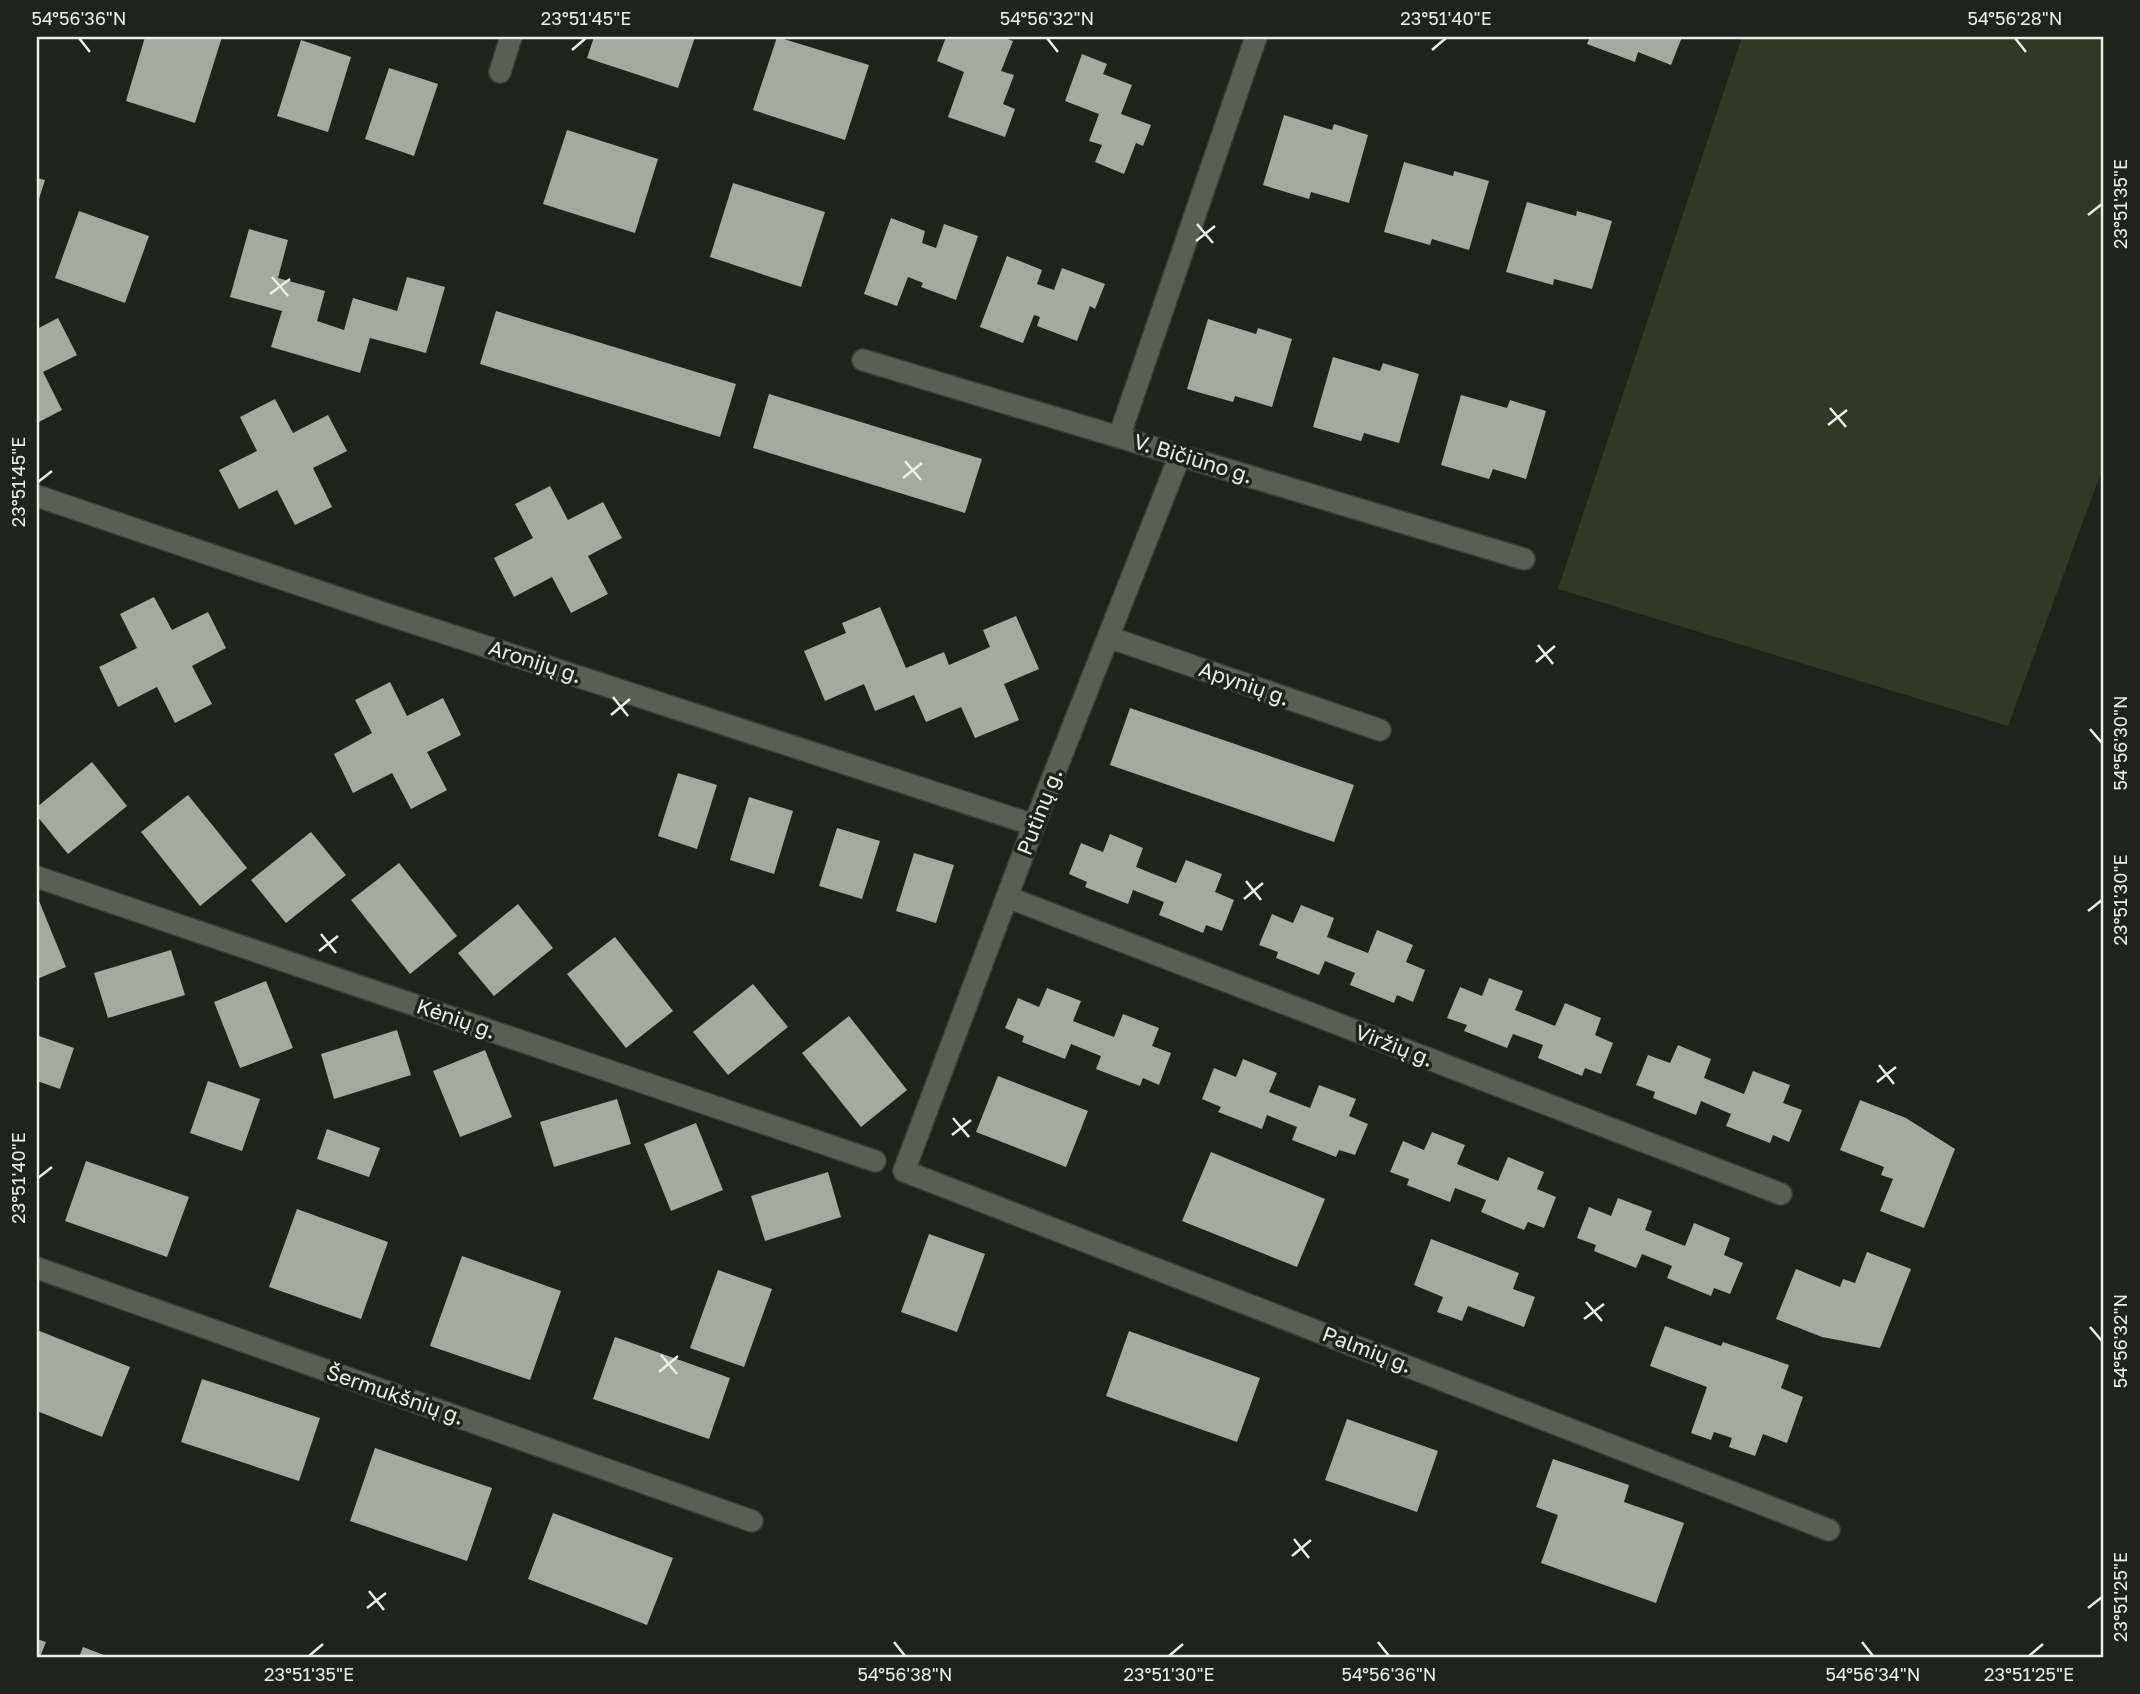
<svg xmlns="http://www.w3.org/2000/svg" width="2140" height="1694" viewBox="0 0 2140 1694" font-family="'Golos Text',sans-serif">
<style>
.green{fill:#313926}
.building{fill:#a4aa9e}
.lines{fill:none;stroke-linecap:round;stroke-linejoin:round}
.minor-casing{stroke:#3b3e37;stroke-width:24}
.minor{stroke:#5a5f54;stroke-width:21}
.ticks{fill:none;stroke:#ebede7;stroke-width:2.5}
.labels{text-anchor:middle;stroke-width:7;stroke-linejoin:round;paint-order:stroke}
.street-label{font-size:21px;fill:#ebede7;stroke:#1f241a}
.neatline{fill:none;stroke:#ebede7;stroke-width:2.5}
.ticks-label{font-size:18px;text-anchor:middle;fill:#ebede7}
</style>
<rect width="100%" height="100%" fill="#1f241a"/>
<path class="green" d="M1742 37H2103V467L2008 726 1558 589Z"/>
<path class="building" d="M145 37H222L195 123 126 101Z
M594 37H695L678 88 587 58Z
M777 37 869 65 845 140 753 110Z
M946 37H1001L1013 41 1001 71 1014 75 1003 104 1015 109 1005 137 948 117 964 72 937 61Z
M1590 37H1682L1671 65 1638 52 1635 62 1587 44Z
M301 40 351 57 328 132 277 116Z
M1082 54 1107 64 1103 74 1132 85 1121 114 1151 125 1143 146 1136 143 1124 174 1095 162 1102 145 1089 141 1099 114 1065 101Z
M389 68 438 84 414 156 365 139Z
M1284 115 1332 130 1334 124 1368 135 1349 203 1311 192 1309 199 1263 185Z
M567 130 658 159 635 233 543 204Z
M1404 162 1453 176 1454 171 1489 181 1469 250 1432 239 1430 245 1384 232Z
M37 178 45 180 37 205Z
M733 183 825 212 801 287 710 257Z
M1527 202 1576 216 1577 211 1612 221 1592 289 1554 279 1553 285 1506 272Z
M79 211 149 236 125 303 55 278Z
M891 218 925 231 922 243 936 248 944 224 978 236 956 300 921 287 923 283 908 277 897 306 864 294Z
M249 229 288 240 278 278 325 291 317 321 344 330 353 298 397 311 407 277 445 287 426 353 370 338 360 373 271 347 282 311 230 297Z
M1007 256 1042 270 1037 284 1054 290 1062 268 1105 284 1095 309 1090 306 1077 341 1037 326 1040 317 1034 315 1023 343 980 327Z
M496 311 736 384 720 437 480 364Z
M58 318 77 355 43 372 62 410 37 423V329Z
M1208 319 1256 334 1258 328 1292 339 1272 407 1235 396 1233 402 1187 389Z
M1333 357 1380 371 1383 363 1419 374 1399 443 1364 433 1361 441 1313 427Z
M769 394 982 459 965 513 753 448Z
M1461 395 1507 408 1510 400 1546 411 1526 479 1493 469 1489 479 1441 465Z
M275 399 293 433 328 415 347 451 313 468 332 507 295 525 277 490 239 509 219 470 257 451 240 417Z
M550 486 568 520 603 502 622 538 588 556 608 594 571 613 552 577 514 597 494 558 533 538 515 504Z
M154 597 172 630 208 612 226 648 192 666 212 704 175 723 157 687 118 707 99 667 137 648 120 614Z
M880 607 906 668 944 652 949 665 990 647 983 630 1016 616 1039 669 1004 684 1019 720 975 738 961 707 926 722 914 695 875 711 864 684 825 701 804 651 846 633 842 623Z
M390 682 407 716 443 698 461 735 427 752 447 790 411 809 392 773 353 793 334 754 372 733 355 700Z
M1130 708 1354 785 1334 842 1110 765Z
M92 762 127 806 68 854 37 816V807Z
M678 773 717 785 697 849 658 836Z
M188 795 247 868 200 906 141 832Z
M749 797 793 811 774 874 730 860Z
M837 828 880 841 862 899 819 886Z
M311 832 346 875 286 923 251 880Z
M1110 834 1143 848 1136 867 1176 883 1186 860 1222 874 1215 892 1234 900 1222 931 1206 925 1203 933 1159 915 1164 902 1133 890 1128 904 1085 887 1087 882 1069 874 1081 843 1103 852Z
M914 853 954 865 936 923 896 911Z
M399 863 457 936 410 974 351 900Z
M37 901H39L66 967 37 979Z
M518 904 553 948 494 996 458 953Z
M1301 905 1334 918 1327 937 1368 953 1377 930 1413 945 1406 962 1425 970 1413 1002 1397 995 1394 1003 1350 985 1355 973 1325 961 1319 975 1276 958 1278 952 1259 945 1272 914 1293 923Z
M615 937 673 1011 626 1048 567 974Z
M171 950 185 995 108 1018 94 973Z
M1489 978 1523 991 1515 1010 1555 1026 1565 1003 1601 1018 1595 1035 1613 1043 1601 1074 1585 1068 1582 1076 1538 1058 1543 1045 1513 1034 1507 1048 1464 1031 1467 1025 1447 1018 1460 987 1482 996Z
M266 981 293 1048 240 1068 214 1002Z
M753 984 788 1027 728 1075 693 1032Z
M1047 988 1081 1001 1073 1021 1114 1037 1123 1014 1159 1028 1152 1046 1171 1053 1159 1085 1143 1078 1140 1086 1096 1069 1101 1056 1071 1044 1065 1059 1022 1042 1024 1036 1005 1028 1018 998 1039 1007Z
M849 1016 907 1090 861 1127 802 1053Z
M397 1030 411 1075 334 1099 321 1054Z
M39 1036 74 1048 60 1089 37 1081V1044Z
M1678 1045 1711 1059 1704 1078 1744 1094 1753 1071 1790 1085 1783 1103 1802 1110 1789 1142 1773 1135 1770 1143 1726 1126 1731 1114 1701 1101 1696 1115 1653 1098 1655 1092 1636 1085 1648 1055 1670 1063Z
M485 1050 512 1117 460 1137 433 1071Z
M1243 1059 1277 1073 1269 1092 1310 1108 1319 1085 1356 1099 1349 1116 1368 1124 1355 1155 1339 1150 1336 1157 1292 1140 1297 1127 1267 1115 1262 1129 1218 1112 1221 1107 1202 1099 1214 1068 1236 1077Z
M998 1076 1088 1111 1066 1167 976 1132Z
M208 1081 260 1099 242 1151 190 1133Z
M617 1099 631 1144 554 1167 540 1122Z
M1860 1100 1906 1118 1955 1149 1924 1228 1880 1211 1893 1179 1881 1175 1884 1167 1840 1150Z
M696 1123 723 1190 671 1211 644 1144Z
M327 1129 380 1148 369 1177 317 1159Z
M1432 1132 1465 1145 1457 1164 1498 1181 1508 1157 1544 1172 1537 1189 1556 1197 1544 1228 1528 1222 1524 1230 1481 1212 1486 1200 1455 1188 1450 1202 1407 1185 1409 1179 1390 1172 1403 1141 1424 1150Z
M1211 1152 1325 1199 1297 1267 1182 1221Z
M86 1161 189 1197 167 1257 65 1221Z
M828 1172 841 1217 765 1241 751 1196Z
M1618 1198 1652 1211 1645 1230 1685 1246 1694 1223 1730 1238 1724 1255 1743 1263 1730 1294 1714 1288 1711 1296 1667 1278 1672 1266 1642 1254 1636 1268 1594 1251 1596 1245 1577 1238 1589 1207 1611 1216Z
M297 1209 388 1242 361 1319 269 1287Z
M929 1234 985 1254 957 1332 901 1312Z
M1431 1239 1519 1273 1513 1289 1535 1297 1524 1327 1468 1306 1462 1321 1437 1312 1443 1297 1414 1285Z
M1867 1252 1911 1269 1880 1348 1822 1337 1776 1319 1796 1269 1840 1287 1843 1279 1855 1283Z
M462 1256 561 1291 530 1380 430 1346Z
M718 1270 772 1289 744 1367 690 1348Z
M1665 1326 1721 1346 1723 1342 1789 1365 1781 1388 1803 1397 1787 1443 1763 1434 1755 1456 1729 1447 1732 1438 1714 1432 1711 1440 1691 1433 1707 1387 1650 1366Z
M37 1330 130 1367 102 1437 37 1411Z
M1129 1331 1260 1378 1237 1442 1106 1396Z
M615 1337 730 1378 709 1439 593 1399Z
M202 1379 320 1418 299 1481 181 1442Z
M1347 1419 1438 1451 1417 1512 1325 1480Z
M375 1448 492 1488 467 1561 350 1521Z
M1553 1459 1629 1485 1624 1502 1684 1523 1656 1603 1541 1563 1558 1515 1536 1507Z
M553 1513 673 1558 647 1625 528 1579Z
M37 1639 46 1642 40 1657H37Z
M83 1647 109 1657H79Z"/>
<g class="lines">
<g class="minor-casing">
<path id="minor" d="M500 72 511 37
M863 360 1524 559
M1119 437 1256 37
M1180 455 1034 825 904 1171 1829 1530
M37 496 386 614 1034 825
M1108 637 1380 730
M37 877 875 1161
M1007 897 1781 1194
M37 1268 752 1521"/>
</g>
<use href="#minor" class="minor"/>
</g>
<path class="ticks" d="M79 38 90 52M1047 38 1058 52M2015 38 2026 52M572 50 586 38M1432 50 1446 38M2088 215 2102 204M1197 224 1213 243M1196 241 1215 226M272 277 288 296M270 294 290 279M1830 408 1846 427M1828 425 1847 410M905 461 921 480M903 478 922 463M38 482 52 471M1538 645 1553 664M1536 662 1555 646M613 697 628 716M611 715 630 699M2090 729 2102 743M1246 881 1261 900M1244 899 1263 883M2088 911 2102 900M321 934 336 953M319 951 338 936M1879 1065 1894 1084M1877 1082 1896 1067M953 1118 969 1137M952 1135 971 1120M38 1178 52 1167M1586 1302 1602 1321M1584 1319 1604 1304M2090 1327 2102 1341M661 1355 677 1374M659 1372 678 1356M1294 1539 1309 1558M1292 1556 1311 1540M369 1591 384 1610M367 1608 386 1593M2088 1608 2102 1597M894 1642 905 1656M1378 1642 1389 1656M1862 1642 1873 1656M309 1656 323 1644M1169 1656 1183 1644M2029 1656 2043 1644"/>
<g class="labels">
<g class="street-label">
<text transform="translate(1193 459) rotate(17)" y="7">V. Bičiūno g.</text>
<text transform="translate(535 662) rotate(18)" y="7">Aronijų g.</text>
<text transform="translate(1244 684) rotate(19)" y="7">Apynių g.</text>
<text transform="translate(1040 812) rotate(-69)" y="7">Putinų g.</text>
<text transform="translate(456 1019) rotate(19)" y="7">Kėnių g.</text>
<text transform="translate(1394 1046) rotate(21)" y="7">Viržių g.</text>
<text transform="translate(1367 1350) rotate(21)" y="7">Palmių g.</text>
<text transform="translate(395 1395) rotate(19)" y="7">Šermukšnių g.</text>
</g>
</g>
<rect width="2140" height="1694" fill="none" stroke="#1f241a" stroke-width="77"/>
<rect x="38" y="38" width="2064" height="1618" class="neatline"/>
<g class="ticks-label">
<text x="79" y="25">54°56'36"N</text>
<text x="586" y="25">23°51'45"E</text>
<text x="1047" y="25">54°56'32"N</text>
<text x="1446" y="25">23°51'40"E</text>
<text x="2015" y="25">54°56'28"N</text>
<text transform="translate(2121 204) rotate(-90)" y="6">23°51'35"E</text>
<text transform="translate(19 482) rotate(-90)" y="6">23°51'45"E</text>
<text transform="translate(2121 743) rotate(-90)" y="6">54°56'30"N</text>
<text transform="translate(2121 900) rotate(-90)" y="6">23°51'30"E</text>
<text transform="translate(19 1178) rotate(-90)" y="6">23°51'40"E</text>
<text transform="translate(2121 1341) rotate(-90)" y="6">54°56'32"N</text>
<text transform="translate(2121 1597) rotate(-90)" y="6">23°51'25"E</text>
<text x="309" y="1681">23°51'35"E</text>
<text x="905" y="1681">54°56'38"N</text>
<text x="1169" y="1681">23°51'30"E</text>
<text x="1389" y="1681">54°56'36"N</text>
<text x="1873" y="1681">54°56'34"N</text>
<text x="2029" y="1681">23°51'25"E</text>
</g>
</svg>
